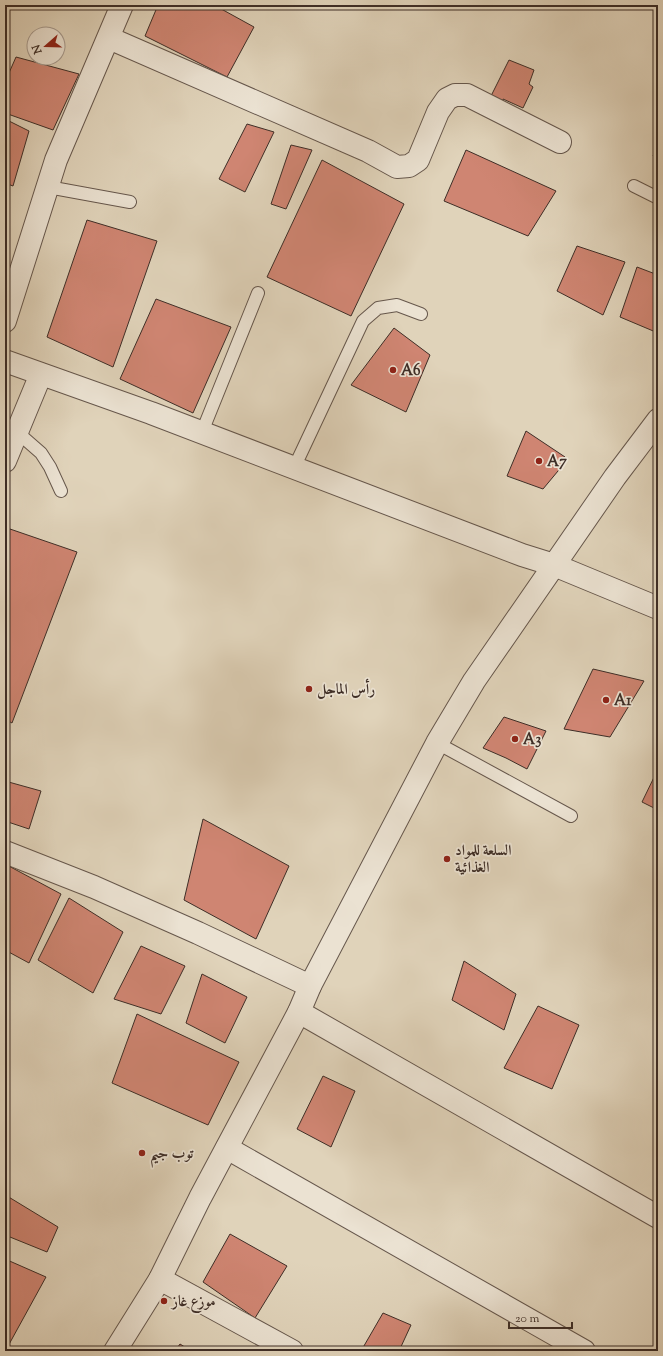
<svg xmlns="http://www.w3.org/2000/svg" width="663" height="1356" viewBox="0 0 663 1356" font-family="'Sorts Mill Goudy',Amiri,serif">
<style>
.building{fill:#cf8572;stroke:#3e2e27}
.lines{fill:none;stroke-linecap:round;stroke-linejoin:round}
.service-casing{stroke:#66574c;stroke-width:14}
.minor-casing{stroke:#66574c;stroke-width:24}
.tertiary-casing{stroke:#66574c;stroke-width:24}
.service{stroke:#ebe2d2;stroke-width:12}
.minor{stroke:#ebe2d2;stroke-width:22}
.tertiary{stroke:#ebe2d2;stroke-width:22}
.poi-dot{fill:#8f2418;stroke:#ebe2d2;stroke-width:1.5}
.labels{text-anchor:middle;stroke-width:3.5;stroke-linejoin:round;paint-order:stroke}
.poi-label{font-size:15px;font-weight:bold;fill:#3e2e27;stroke:#ebe2d2;text-anchor:start}
</style>
<rect width="100%" height="100%" fill="#e0d3ba"/>
<filter id="stains"><feTurbulence type="fractalNoise" baseFrequency=".005" numOctaves="4"/><feColorMatrix values="0 0 0 0 .2 0 0 0 0 .09 0 0 0 0 .02 0 0 0 .5 -.17"/></filter>
<radialGradient id="worn" r=".72"><stop offset=".6" stop-color="#630" stop-opacity="0"/><stop offset="1" stop-color="#630" stop-opacity=".3"/></radialGradient>
<path class="building" d="M158 5H214L254 27 227 77 145 36Z
M16 57 79 74 53 130 5 113V82Z
M509 60 534 70 529 84 533 87 523 108 503 99 502 107 490 98Z
M5 119 29 131 13 186 5 183Z
M247 124 274 132 245 192 219 179Z
M291 145 312 150 286 209 271 204Z
M658 146V159L653 156Z
M466 150 556 191 528 236 444 201Z
M322 160 404 204 351 316 267 277Z
M87 220 157 241 113 367 47 337Z
M577 246 625 262 603 315 557 291Z
M637 267 658 275V333L620 317Z
M156 299 231 327 193 413 120 379Z
M394 328 430 355 406 412 351 385Z
M526 431 565 457 563 465 543 489 507 476Z
M10 529 77 552 12 723 5 719V542Z
M593 669 644 681 610 737 564 729Z
M504 717 546 731 527 769 506 758 483 748Z
M658 769V810L642 802Z
M5 781 41 791 29 829 5 821Z
M203 819 289 866 256 939 184 900Z
M5 864 61 894 29 963 5 950Z
M69 898 123 932 93 993 38 960Z
M141 946 185 966 161 1014 114 999Z
M464 961 516 994 504 1030 452 1000Z
M202 974 247 997 225 1043 186 1023Z
M538 1006 579 1025 552 1089 504 1068Z
M137 1014 239 1062 208 1125 112 1083Z
M323 1076 355 1091 331 1147 297 1129Z
M7 1196 58 1227 47 1252 5 1235V1201Z
M230 1234 287 1266 255 1318 203 1282Z
M5 1259 46 1277 7 1348 5 1347Z
M383 1313 411 1325 399 1351H361Z
M180 1344 191 1351H175Z"/>
<g class="lines">
<g class="service-casing">
<path id="service" d="M634 186 658 198
M48 187 130 202
M17 432 41 453 50 467 61 491
M202 432 258 293
M294 468 363 321 378 308 397 305 421 314
M437 743 571 816"/>
</g>
<g class="minor-casing">
<path id="minor" d="M109 38 368 151 397 167 409 166 418 160 438 112 447 99 455 95H467L560 142
M5 321 56 160 122 5
M5 361 151 413 522 555 554 565
M5 461 41 374
M5 852 94 887 198 933 310 986
M299 1012 658 1217
M227 1148 584 1351
M160 1279 292 1351"/>
</g>
<g class="tertiary-casing">
<path id="tertiary" d="M554 565 658 608
M115 1351 160 1279 200 1198 299 1012 310 986 437 743 474 681 615 477 658 420"/>
</g>
<use href="#service" class="service"/>
<use href="#minor" class="minor"/>
<use href="#tertiary" class="tertiary"/>
</g>
<g class="poi-dot">
<circle cx="393" cy="370" r="4"/>
<circle cx="539" cy="461" r="4"/>
<circle cx="309" cy="689" r="4"/>
<circle cx="606" cy="700" r="4"/>
<circle cx="515" cy="739" r="4"/>
<circle cx="447" cy="859" r="4"/>
<circle cx="142" cy="1153" r="4"/>
<circle cx="164" cy="1301" r="4"/>
</g>
<g class="labels">
<g class="poi-label">
<text x="401" y="375">A6</text>
<text x="547" y="466">A7</text>
<text x="317" y="694">رأس الماجل</text>
<text x="614" y="705">A1</text>
<text x="523" y="744">A3</text>
<text x="455" y="855">السلعة للمواد<tspan x="455" dy="17">الغذائية</tspan></text>
<text x="150" y="1158">توب جيم</text>
<text x="172" y="1306">موزع غاز</text>
</g>
</g>
<rect width="663" height="1356" fill="none" stroke="#e0d3ba" stroke-width="20"/>
<rect x="6" y="6" width="651" height="1344" fill="none" stroke="#3e2e27" stroke-width="2"/>
<rect x="10" y="10" width="643" height="1336" fill="none" stroke="#3e2e27"/>
<g transform="translate(46 46) rotate(250)"><circle r="19" fill="#ebe2d2" stroke="#a69a8e"/>
<path d="M0-3L7 15L0 10L-7 15Z" fill="#8f2418"/>
<text y="-6" font-size="11" font-weight="bold" text-anchor="middle" fill="#3e2e27">N</text>
</g>
<path d="M509 1322v6h63v-6" fill="none" stroke="#3e2e27" stroke-width="2"/>
<text x="515" y="1322" font-size="12" fill="#3e2e27" stroke="#ebe2d2" stroke-width="3" paint-order="stroke">20 m</text>
<rect width="100%" height="100%" filter="url(#stains)"/>
<rect width="100%" height="100%" fill="url(#worn)"/>
</svg>
